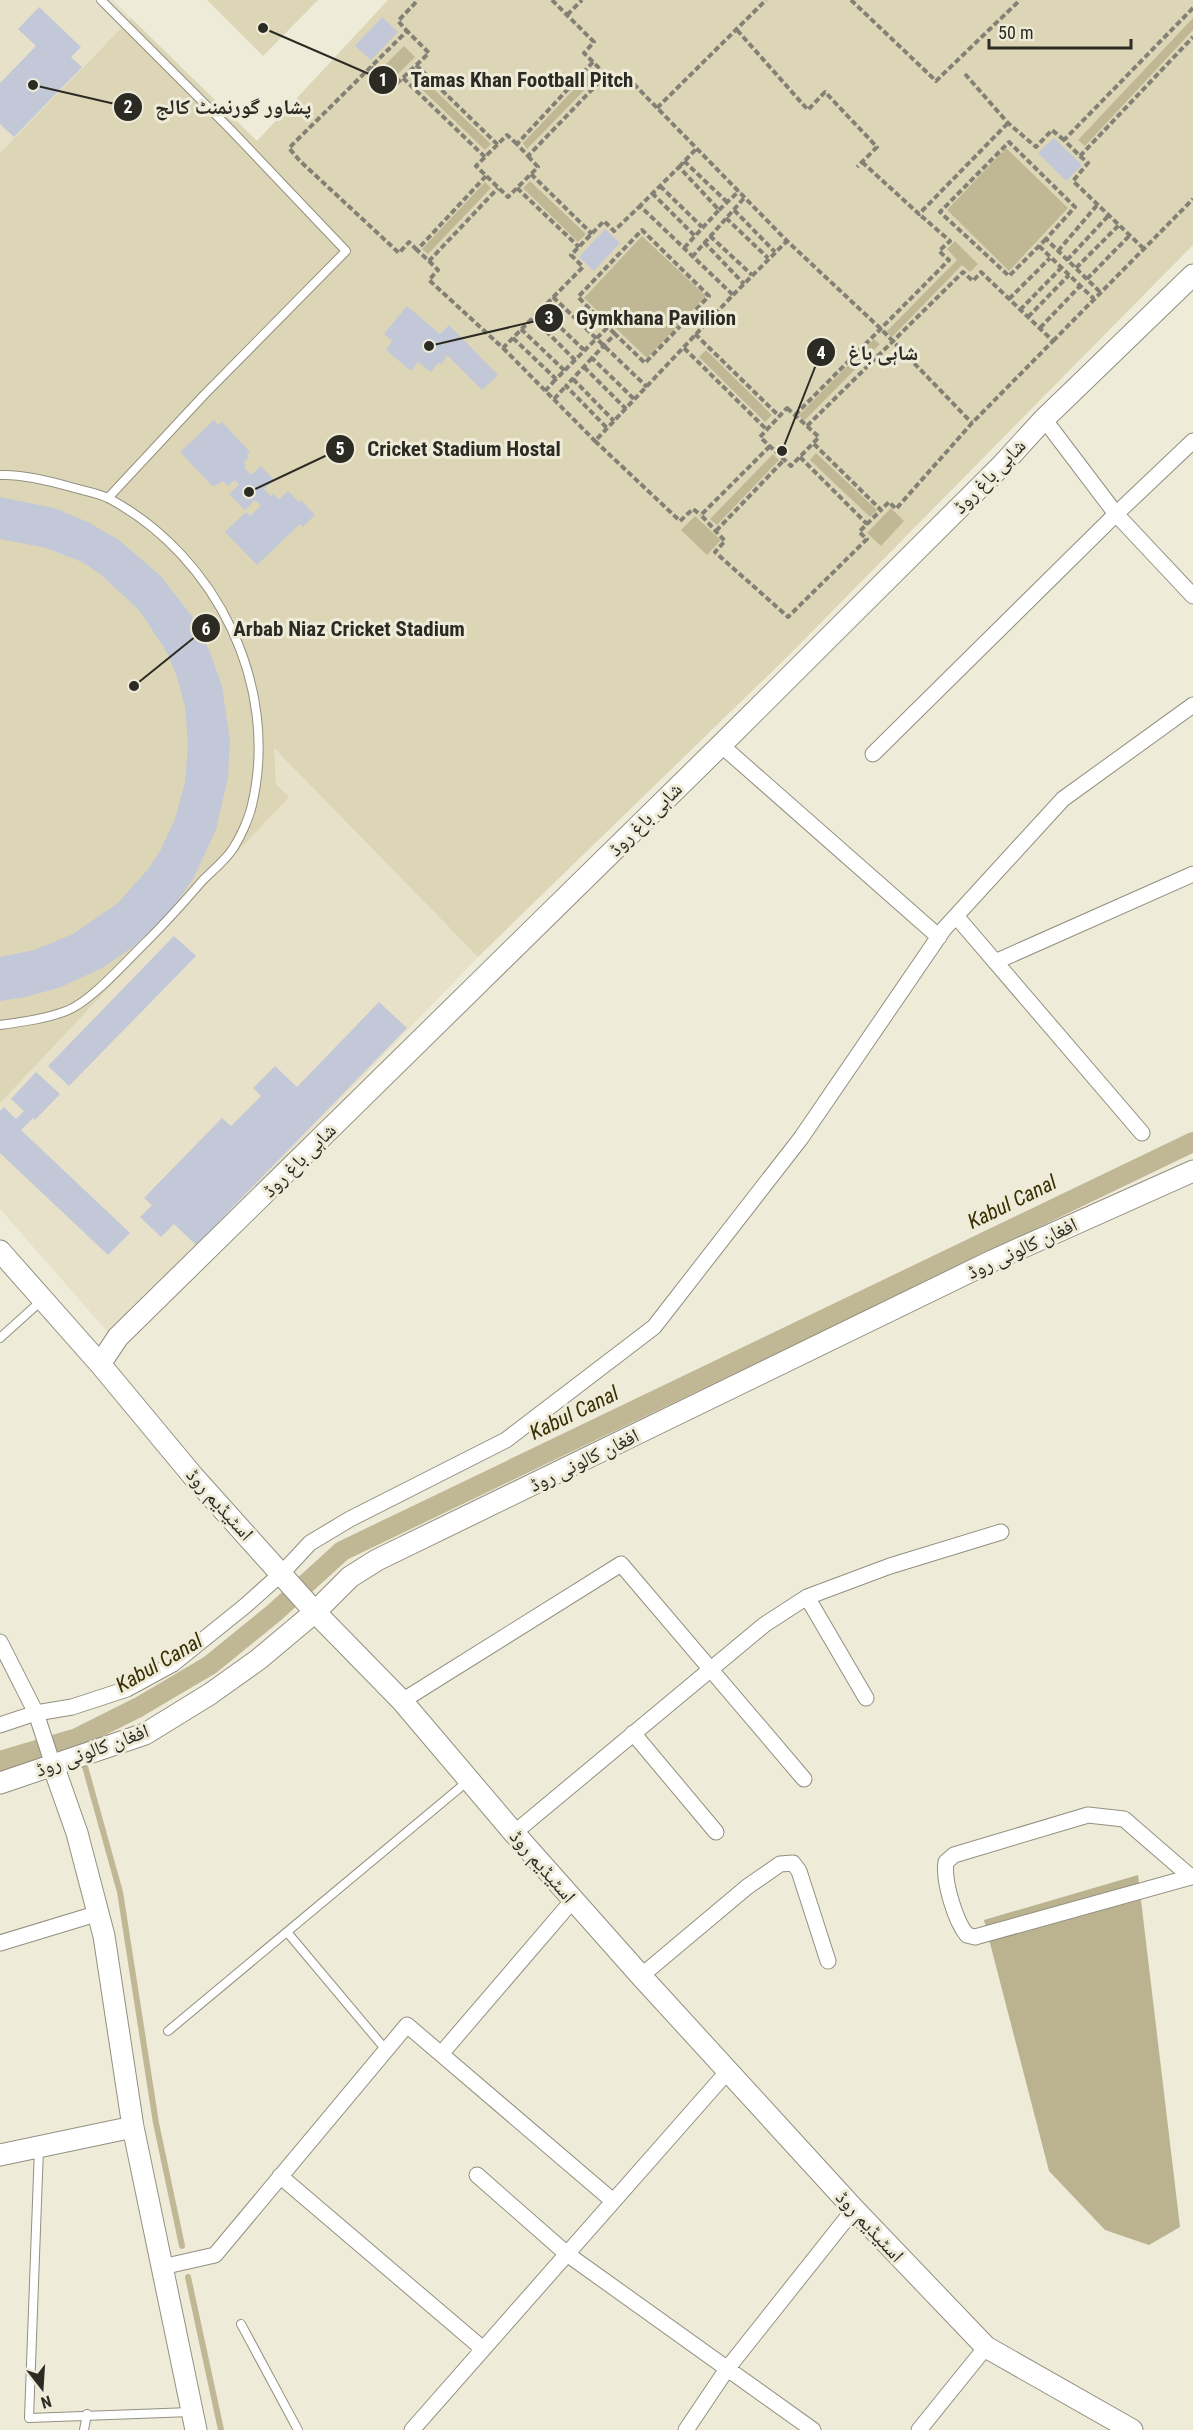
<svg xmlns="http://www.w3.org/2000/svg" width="1193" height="2430" viewBox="0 0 1193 2430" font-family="'Roboto Condensed','Noto Naskh Arabic',sans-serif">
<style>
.built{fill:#e6e1c8}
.green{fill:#ddd6b6}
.forest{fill:#bbb38f}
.water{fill:#c0b894}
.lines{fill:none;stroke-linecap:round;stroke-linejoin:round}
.stream{stroke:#c0b894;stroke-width:6}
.canal{stroke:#c0b894;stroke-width:20}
.building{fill:#c2c8d8}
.lane-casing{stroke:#939080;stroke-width:10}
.street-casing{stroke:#939080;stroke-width:17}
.secondary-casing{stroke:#939080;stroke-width:23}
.path{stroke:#838175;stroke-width:4;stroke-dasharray:6 3;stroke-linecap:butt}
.lane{stroke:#fff;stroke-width:8}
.street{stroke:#fff;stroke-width:15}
.secondary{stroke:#fff;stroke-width:21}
.labels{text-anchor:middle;stroke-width:6;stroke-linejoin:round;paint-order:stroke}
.street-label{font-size:20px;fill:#2b2a23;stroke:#eeebd9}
.water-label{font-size:21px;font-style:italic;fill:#392f00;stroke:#eeebd9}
.leader{fill:none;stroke:#2b2a23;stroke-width:2}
.callout-dot{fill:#2b2a23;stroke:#eeebd9;stroke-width:2}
.mark-label{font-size:18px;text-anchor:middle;font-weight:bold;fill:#fff}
.callout-label{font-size:21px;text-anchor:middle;font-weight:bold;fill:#2b2a23;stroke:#eeebd9;stroke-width:6;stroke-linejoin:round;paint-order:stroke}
</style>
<rect width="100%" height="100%" fill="#eeebd9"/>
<path class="built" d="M0 0H113L131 18 0 153Z
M274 748 478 957 112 1337 0 1209V1102L288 796 276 784Z"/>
<path class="green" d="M207 0H318L263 56Z
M388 0H1193V245L787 657 478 957 274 748 276 784 289 797 0 1103V153L131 18 257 141Z"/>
<path class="forest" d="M1138 1875 1180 2227 1149 2245 1105 2230 1049 2171 984 1920Z"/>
<path class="water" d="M1193 18V30L1085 146 1078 140Z
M404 46 415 57 393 79 382 68Z
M593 69 599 75 527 149 523 143Z
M417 73 491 144 485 150 411 79Z
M1006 148 1068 208 1009 271 947 210Z
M530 181 586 234 578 242 523 188Z
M485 182 491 188 428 254 422 249Z
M642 236 706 296 647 358 584 298Z
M955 241 978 264 970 272 962 265 892 337 886 332 957 260 947 249Z
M874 339 880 344 804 421 799 415Z
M706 350 772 415 765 422 699 357Z
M816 453 877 510 870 517 810 460Z
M773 454 779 460 717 525 710 519Z
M891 508 904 521 881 546 867 533Z
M695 516 721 540 707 555 681 530Z"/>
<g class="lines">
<path class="stream" d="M77 1738 120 1892 156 2123 182 2246
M188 2277 221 2430"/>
<path class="canal" d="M0 1761 77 1738 139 1707 210 1665 274 1613 342 1551 1193 1142"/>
</g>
<path class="building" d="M39 7 81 47 71 57 82 67 14 137 0 124V83L36 46 18 29Z
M382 17 398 32 371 60 355 46Z
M1054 138 1082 165 1066 181 1038 153Z
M605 229 620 243 594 271 579 257Z
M407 306 440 334 449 325 498 375 482 390 447 355 442 364 438 363 431 372 418 362 411 371 386 350 392 341 384 334Z
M214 420 218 425 222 422 250 452 247 454 249 457 244 462 246 465 244 467 251 475 261 466 274 480 264 489 271 496 273 494 279 499 288 491 299 502 301 500 315 515 303 527 300 524 257 565 225 532 246 512 250 516 261 506 255 500 245 510 229 494 239 485 235 480 228 486 223 481 213 487 180 452Z
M0 497 54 508 88 522 119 540 161 576 194 619 210 652 222 686 230 740 228 777 216 830 193 879 172 909 133 947 102 968 61 987 26 997 0 1001V957L34 950 73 934 118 903 148 869 160 851 175 819 185 782 188 745 185 707 176 674 166 651 139 610 100 574 82 562 46 548 0 539Z
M174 936 196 956 69 1086 48 1066Z
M379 1002 407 1028 196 1245 174 1224 161 1237 140 1217 152 1205 144 1198 222 1118 231 1126 261 1096 253 1088 275 1066 297 1087Z
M36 1072 60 1094 35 1120 33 1118 21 1130 130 1233 108 1255 0 1153V1111L4 1107 16 1119 24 1111 11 1099Z"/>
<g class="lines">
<g class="lane-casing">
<path id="lane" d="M101 0 231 130 346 251 204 395 108 498
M0 475C22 474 50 481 71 487 84 491 99 493 110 499 217 557 280 686 252 805 249 818 241 836 234 847 227 859 213 870 203 880 185 901 167 921 148 940 128 959 91 1002 66 1011 45 1019 22 1022 0 1025
M0 1338 41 1301
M287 1932 386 2050
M168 2031 468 1781
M39 2148 29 2418 191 2412
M241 2324 298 2430
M84 2430 87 2414"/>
</g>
<g class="street-casing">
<path id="street" d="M1044 419 1116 514 1193 596
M721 745 939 937
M873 754 1116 514 1193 441
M956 916 1142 1133
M995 962 1193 874
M807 1597 866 1698
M0 1642 36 1713 53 1765
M402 1701 621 1564 804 1779
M0 1725 36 1713 72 1707 127 1689 173 1664 245 1606 282 1573 310 1543 350 1519 506 1440 654 1327 801 1138 944 929 1063 799 1193 705
M633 1733 716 1832
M514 1833 764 1625 807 1597 890 1566 1001 1532
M1191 1877 1124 1819 1088 1815 954 1855 946 1862C943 1880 955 1921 967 1935L975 1937 1191 1877 1193 1876
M0 1943 99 1913
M641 1976 747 1887 780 1864 793 1863 799 1871 828 1961
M441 2054 573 1900
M477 2175 567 2254 813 2430
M280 2176 483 2349
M162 2267 215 2255 407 2025 613 2201
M412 2430 728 2071
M686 2430 727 2369 854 2209
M919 2430 986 2347"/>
</g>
<g class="secondary-casing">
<path id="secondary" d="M0 1251 100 1364 193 1476 315 1612 402 1701 514 1833 641 1976 854 2209 986 2347 1132 2430
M100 1364 118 1337 727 739 1001 466 1044 419 1193 275
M53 1765 77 1833 104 1936 133 2127 196 2430
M0 1783 145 1734 210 1694 259 1659 315 1612 350 1577 377 1560 994 1260 1193 1171
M0 2155 133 2127"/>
</g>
<path class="path" d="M552 0 594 42 584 53 615 84 625 75 787 241 881 329 972 423
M851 0 936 81 1020 0
M1193 8 1064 140 1080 156 1193 37
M567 15 582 0
M737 30 808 110 825 92 877 147 857 167
M593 62 517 144 528 156 606 75
M416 65 498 145
M371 67 392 88 429 53 407 31
M965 74 1008 123 1036 147 1052 130 1064 140
M403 78 485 157
M657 108 766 0
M517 144 507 135 476 166 508 197 538 167 528 156
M1080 156 1088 163 1073 181 1143 248
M684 161 727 202
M862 162 919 214 1008 123
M679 167 696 149
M531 174 592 234
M486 176 417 250 429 261 498 188
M660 186 702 227
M517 188 579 247
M652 193 695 236
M719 210 739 191
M734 210 775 252
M726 218 768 258
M710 236 752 275
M1046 239 1009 276 940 212 1009 142 1075 207 1046 239 1100 292
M704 242 744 284
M1039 246 1094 299
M684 248 719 210 679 167 640 206 733 295 595 441 680 521 693 509 701 515
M417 250 409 242 399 253 300 161 289 148 407 31 398 21 418 0
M1058 251 1098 204
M692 257 745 197
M1067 260 1109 215
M429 261 438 270 429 280 503 348 583 267 571 255 604 221 614 231 640 206
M1076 268 1119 225
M1087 279 1130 235
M733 295 787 241
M553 297 647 387
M1009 299 1050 258
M541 309 584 350
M1020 310 1061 268
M1028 317 1069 275
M533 318 575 360
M1040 328 1080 286
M521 329 565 371
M615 334 578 297 642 230 709 296 645 363 615 334 592 358 635 400
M695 334 779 416
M513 338 556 379 608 327
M1053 341 1193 199
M503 348 595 441
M684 348 766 429
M592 358 566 386 607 428
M584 367 626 409
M573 379 614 421
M545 391 556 379
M554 399 566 386
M787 408 819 437 791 466 760 437Z
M795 415 949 260 939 251 950 241 919 214
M807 426 963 272 973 281 981 272 1053 341 972 423 896 509 889 502 881 510 813 443
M770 446 701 515 725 541 715 552 788 617 867 539 859 532 881 510
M800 457 867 524
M716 531 784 460"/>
<use href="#lane" class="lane"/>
<use href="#street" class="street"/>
<use href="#secondary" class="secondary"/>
</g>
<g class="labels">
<g class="street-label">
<text transform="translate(989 476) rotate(-46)" y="7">شاہی باغ روڈ</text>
<text transform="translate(645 819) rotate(-45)" y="7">شاہی باغ روڈ</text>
<text transform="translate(299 1160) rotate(-45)" y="7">شاہی باغ روڈ</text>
<text transform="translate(1022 1248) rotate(-25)" y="7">افغان کالونی روڈ</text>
<text transform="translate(584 1460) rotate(-26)" y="7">افغان کالونی روڈ</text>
<text transform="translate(220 1504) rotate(48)" y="7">اسٹیڈیم روڈ</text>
<text transform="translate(92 1750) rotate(-20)" y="7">افغان کالونی روڈ</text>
<text transform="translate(543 1866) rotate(49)" y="7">اسٹیڈیم روڈ</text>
<text transform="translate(870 2226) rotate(47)" y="7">اسٹیڈیم روڈ</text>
</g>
<g class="water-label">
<text transform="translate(1012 1202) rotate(-26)" y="7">Kabul Canal</text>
<text transform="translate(574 1413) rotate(-26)" y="7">Kabul Canal</text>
<text transform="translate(159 1663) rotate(-30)" y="7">Kabul Canal</text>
</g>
</g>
<path class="leader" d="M263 28L383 80M33 85L128 107M429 346L549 318M782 451L821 352M249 492L340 449M134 686L206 628"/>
<g class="callout-dot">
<circle cx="263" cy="28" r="6"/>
<circle cx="33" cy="85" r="6"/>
<circle cx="429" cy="346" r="6"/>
<circle cx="782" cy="451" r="6"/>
<circle cx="249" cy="492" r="6"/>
<circle cx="134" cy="686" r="6"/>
<circle cx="383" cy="80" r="15"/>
<circle cx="128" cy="107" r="15"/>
<circle cx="549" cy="318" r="15"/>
<circle cx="821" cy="352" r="15"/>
<circle cx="340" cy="449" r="15"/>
<circle cx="206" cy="628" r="15"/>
</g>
<g class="mark-label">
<text x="383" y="86">1</text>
<text x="128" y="113">2</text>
<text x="549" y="324">3</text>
<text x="821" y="359">4</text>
<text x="340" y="455">5</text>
<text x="206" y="635">6</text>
</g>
<g class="callout-label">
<text x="522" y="87">Tamas Khan Football Pitch</text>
<text x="233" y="114">پشاور گورنمنٹ کالج</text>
<text x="656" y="325">Gymkhana Pavilion</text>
<text x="883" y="360">شاہی باغ</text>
<text x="464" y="456">Cricket Stadium Hostal</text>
<text x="349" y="636">Arbab Niaz Cricket Stadium</text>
</g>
<g transform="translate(42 2388) rotate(163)" stroke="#eeebd9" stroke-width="4.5" paint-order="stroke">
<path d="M0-4.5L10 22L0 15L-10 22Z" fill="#2b2a23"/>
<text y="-9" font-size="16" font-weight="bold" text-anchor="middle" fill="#2b2a23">N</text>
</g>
<path d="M989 39v9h142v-9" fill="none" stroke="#2b2a23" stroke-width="3"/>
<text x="998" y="39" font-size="18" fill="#2b2a23" stroke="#eeebd9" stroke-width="4.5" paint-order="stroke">50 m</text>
</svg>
